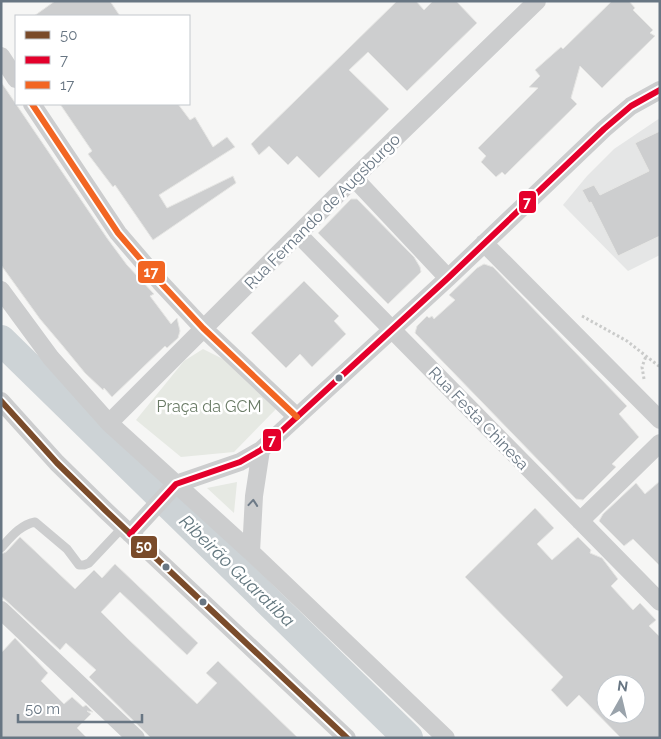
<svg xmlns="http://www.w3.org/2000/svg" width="661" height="739" viewBox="0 0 661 739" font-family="Raleway,sans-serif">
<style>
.built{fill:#e5e6e6}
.green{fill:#e6e9e3}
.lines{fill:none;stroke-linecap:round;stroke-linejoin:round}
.river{stroke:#cdd3d6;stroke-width:30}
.building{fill:#cdcecf;stroke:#e6e6e4;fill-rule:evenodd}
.path{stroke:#cacbca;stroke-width:3;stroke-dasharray:2.5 2.5;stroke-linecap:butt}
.lane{stroke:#cccdce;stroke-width:9}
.street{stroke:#cccdce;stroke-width:18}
.bus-1-casing{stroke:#fff;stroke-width:10}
.bus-2-casing{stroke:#fff;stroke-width:10}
.bus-3-casing{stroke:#fff;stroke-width:10}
.bus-1{stroke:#7a4b2a;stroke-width:6}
.bus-2{stroke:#e4002b;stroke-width:6}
.bus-3{stroke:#f26522;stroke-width:6}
.oneway{stroke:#6d7a87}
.bus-dot{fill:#687683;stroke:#fff;stroke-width:2}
.labels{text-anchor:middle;stroke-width:5;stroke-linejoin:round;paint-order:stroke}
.street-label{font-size:16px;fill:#687683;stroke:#fff}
.park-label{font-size:16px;fill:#6a7b66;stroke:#fff}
.water-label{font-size:18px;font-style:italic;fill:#63777f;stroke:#fff}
.line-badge{stroke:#fff;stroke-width:2}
.badge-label{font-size:14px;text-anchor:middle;font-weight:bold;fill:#fff}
</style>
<rect width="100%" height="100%" fill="#f6f6f5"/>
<path class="built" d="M660 118V255L628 271 563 205 587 176 614 149Z"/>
<path class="green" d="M203 349 237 366 276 409 234 452 181 457 136 420 184 361Z
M237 482 234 513 207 488Z"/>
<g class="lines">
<path class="river" d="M1 340 408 738"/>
</g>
<path class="building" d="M55 1H110L120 16H34Z
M397 1H416L424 10 433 1H456L477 23 407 91 368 52 349 70 389 109 319 178 297 156 288 165 269 146 259 155 251 144Z
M612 1H629L635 8 633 10 653 30 650 33 655 36 602 88 580 66 571 98 577 104 505 175 502 172 496 177 481 162 486 156 478 148 538 88 529 87 540 76 535 70 561 47 563 49Z
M1 82 107 238 127 265 154 294 150 296 171 324 177 318 180 331 178 338 167 348 165 346 112 397 104 388 103 390 85 373 62 345 40 319 1 265Z
M60 104H178L190 120 195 117 213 147 227 137 235 147 159 195 167 208 233 176 236 183 153 240 115 185 113 187 88 154 92 151Z
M660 131V236L618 256 591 202 589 203 582 190 594 185 600 195 649 171 635 143Z
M351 199H357L414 257 420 267 421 272 388 304 318 233Z
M484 264 493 267 627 406 619 414 639 437 612 464 616 467 583 500 576 499 415 333 417 326 427 316 429 318 432 316 434 319 455 300 449 295 477 268Z
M304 281 339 316 334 321 346 334 312 367 300 354 286 368 251 333Z
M660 481V566L633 539 624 546 599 521 603 514 636 483 645 494Z
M535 508 554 528 537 544 552 560 578 537 591 550 590 553 602 558 618 579 611 586 633 610 640 603 656 620 649 626 660 637V738H621L579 695 567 707 551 690 563 677 465 577ZM606 684H636V714H606Z
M20 537 75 589 94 570 102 578 115 564 198 643 187 655 120 592 101 612 128 639 197 704 217 683 206 673 218 661 298 738H151L89 677 96 670 66 643 60 650 1 596V554L6 552Z
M15 638 48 673 41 681 64 704 72 697 83 707 86 705 93 712 87 711 91 714 77 728 87 738H1V653Z"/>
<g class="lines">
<path class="path" d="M582 316 627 341 660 367
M644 379 642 367 646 356"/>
<path class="lane" d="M1 548C11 537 20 525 35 522L67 549 79 565H84L89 563 123 527"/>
<path class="street" d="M1 56 16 79
M32 104 118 233 160 282 203 328 297 417
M354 178 448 278
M298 234 660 602
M484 243 660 420
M1 290 51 358 109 423 251 552 446 738
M1 401 57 463 105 510 347 738
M109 423 354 178 537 1
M580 521 660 443
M130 534 176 484 240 462 261 450 448 278 604 129 631 106 660 90
M251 552 254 496 261 450
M1 610 136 738"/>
<g class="bus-1-casing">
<path id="bus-1" d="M1 401 57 463 105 510 347 738"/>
</g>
<g class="bus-2-casing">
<path id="bus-2" d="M130 534 176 484 240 462 261 450 448 278 604 129 631 106 660 90"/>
</g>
<g class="bus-3-casing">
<path id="bus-3" d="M32 104 118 233 160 282 203 328 297 417"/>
</g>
<use href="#bus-1" class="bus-1"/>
<use href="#bus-2" class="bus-2"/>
<use href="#bus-3" class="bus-3"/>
</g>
<defs><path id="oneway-chevron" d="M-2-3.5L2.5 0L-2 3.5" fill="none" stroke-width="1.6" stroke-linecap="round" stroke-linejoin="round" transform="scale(1.25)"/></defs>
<use class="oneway" href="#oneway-chevron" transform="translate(253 503) rotate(-85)"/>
<g class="bus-dot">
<circle cx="339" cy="378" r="4.5"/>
<circle cx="166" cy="567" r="4.5"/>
<circle cx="203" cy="602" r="4.5"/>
</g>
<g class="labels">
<g class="street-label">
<text transform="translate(322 211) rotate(-45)" y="6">Rua Fernando de Augsburgo</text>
<text transform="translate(479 418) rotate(46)" y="6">Rua Festa Chinesa</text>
</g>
<g class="park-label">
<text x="209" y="412">Praça da GCM</text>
</g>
<g class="water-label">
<text transform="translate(237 571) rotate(44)" y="6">Ribeirão Guaratiba</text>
</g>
</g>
<g class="line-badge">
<rect x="518" y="190" width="19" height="24" rx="5" fill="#e4002b"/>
<rect x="137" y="260" width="29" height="24" rx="5" fill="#f26522"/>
<rect x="262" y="428" width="20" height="24" rx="5" fill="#e4002b"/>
<rect x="130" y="535" width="28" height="24" rx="5" fill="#7a4b2a"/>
</g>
<g class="badge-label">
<text x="527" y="207">7</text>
<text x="151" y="277">17</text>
<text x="272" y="445">7</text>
<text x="144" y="551">50</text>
</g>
<rect width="661" height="739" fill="none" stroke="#687683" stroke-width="5"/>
<rect x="15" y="15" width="175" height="90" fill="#ffffff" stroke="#c3c8cd"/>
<rect x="25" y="31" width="25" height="8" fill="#7a4b2a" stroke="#c3c8cd"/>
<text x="60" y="40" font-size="15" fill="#687683">50</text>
<rect x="25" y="56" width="25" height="8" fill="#e4002b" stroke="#c3c8cd"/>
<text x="60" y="65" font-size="15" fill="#687683">7</text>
<rect x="25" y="81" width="25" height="8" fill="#f26522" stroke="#c3c8cd"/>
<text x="60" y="90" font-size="15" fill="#687683">17</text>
<g transform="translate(621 699) rotate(8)"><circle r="24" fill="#ffffff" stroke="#c3c8cd"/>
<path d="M0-4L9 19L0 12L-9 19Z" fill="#9aa3ab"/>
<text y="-8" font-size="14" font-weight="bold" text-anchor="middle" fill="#687683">N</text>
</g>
<path d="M18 714v8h124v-8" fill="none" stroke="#687683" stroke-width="2.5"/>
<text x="25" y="714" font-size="15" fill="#687683" stroke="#ffffff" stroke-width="4" paint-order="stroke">50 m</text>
</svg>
